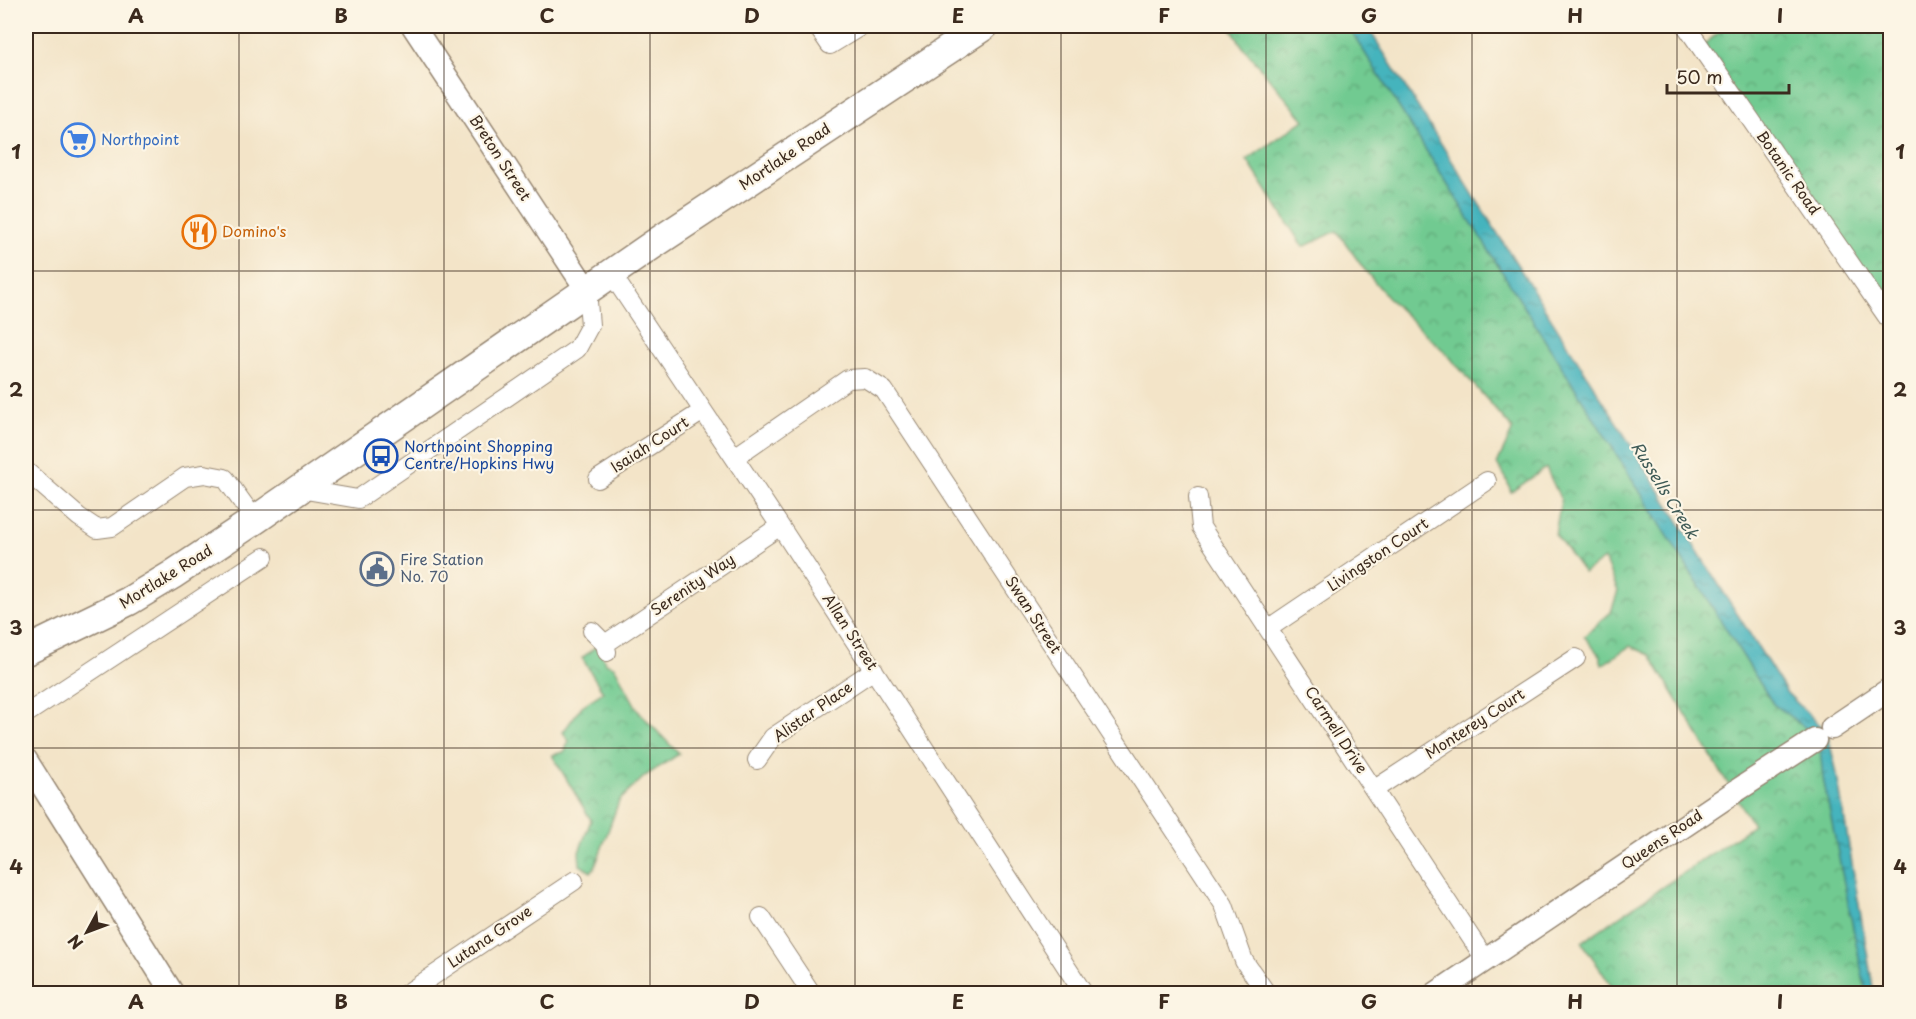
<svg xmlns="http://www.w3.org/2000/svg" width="1916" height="1019" viewBox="0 0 1916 1019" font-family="'Playpen Sans',sans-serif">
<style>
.park{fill:url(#park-crowns);stroke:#567a58;stroke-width:1.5}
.water{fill:url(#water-ripples);stroke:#406f6e;stroke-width:1.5}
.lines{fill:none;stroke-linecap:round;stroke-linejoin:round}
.minor-casing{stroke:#978773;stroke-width:20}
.tertiary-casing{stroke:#978773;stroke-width:25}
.primary-casing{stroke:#978773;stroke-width:31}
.minor{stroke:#fff;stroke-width:18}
.tertiary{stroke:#fff;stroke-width:22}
.primary{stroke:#fff;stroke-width:28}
.grid{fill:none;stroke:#3b2a1e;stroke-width:1.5;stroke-opacity:0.55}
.labels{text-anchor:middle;stroke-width:4.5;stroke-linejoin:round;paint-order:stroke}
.shop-label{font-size:15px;fill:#366cbe;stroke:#fcf5e5;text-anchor:start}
.street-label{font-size:15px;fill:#3b2a1e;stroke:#fcf5e5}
.food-label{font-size:15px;fill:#c56008;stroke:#fcf5e5;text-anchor:start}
.transit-label{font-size:15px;fill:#164399;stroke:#fcf5e5;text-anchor:start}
.service-label{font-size:15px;fill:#4e5e75;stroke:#fcf5e5;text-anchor:start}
.water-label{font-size:16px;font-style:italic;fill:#3e5a56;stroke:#fcf5e5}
.neatline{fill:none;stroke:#3b2a1e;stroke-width:2}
.grid-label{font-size:20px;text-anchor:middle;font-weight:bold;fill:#3b2a1e}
</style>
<defs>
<pattern id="park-crowns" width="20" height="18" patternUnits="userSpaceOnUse" patternTransform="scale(1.5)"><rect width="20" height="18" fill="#71ca91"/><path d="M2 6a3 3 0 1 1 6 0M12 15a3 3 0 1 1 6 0" fill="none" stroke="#5ea476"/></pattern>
<pattern id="water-ripples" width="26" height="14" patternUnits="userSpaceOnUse" patternTransform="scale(1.5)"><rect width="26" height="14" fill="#45b4bd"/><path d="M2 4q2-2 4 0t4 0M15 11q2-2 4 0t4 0" fill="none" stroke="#3b9399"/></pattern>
</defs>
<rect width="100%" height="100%" fill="#fcf5e5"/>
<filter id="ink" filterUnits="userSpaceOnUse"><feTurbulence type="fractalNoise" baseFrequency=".0167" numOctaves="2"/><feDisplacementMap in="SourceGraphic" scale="12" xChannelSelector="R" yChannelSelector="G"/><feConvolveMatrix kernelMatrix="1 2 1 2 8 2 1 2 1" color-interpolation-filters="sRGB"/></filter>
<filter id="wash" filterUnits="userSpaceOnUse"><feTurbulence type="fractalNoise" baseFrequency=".008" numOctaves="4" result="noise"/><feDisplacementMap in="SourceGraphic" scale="24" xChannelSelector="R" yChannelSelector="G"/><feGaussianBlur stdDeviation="1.35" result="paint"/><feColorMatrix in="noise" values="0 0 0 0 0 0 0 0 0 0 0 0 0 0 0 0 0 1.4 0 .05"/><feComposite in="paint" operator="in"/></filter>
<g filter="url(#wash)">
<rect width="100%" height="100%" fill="#f3e4c8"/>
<path class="park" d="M1229 26H1361L1781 698 1822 735 1866 993H1616L1582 942 1753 825 1650 655 1630 646 1602 665 1600 656 1584 636 1611 612 1618 591 1604 559 1584 573 1555 534 1561 500 1546 468 1511 492 1506 478 1497 464 1513 429 1445 352 1390 300 1364 269 1337 231 1303 247 1247 160 1304 120 1243 47Z
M1727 26H1890V316L1701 47Z
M599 644 605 663 614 666 639 712 679 754 645 776 619 801 595 867 591 872 580 865 579 852 591 820 552 755 564 752 569 741 563 732 582 706 603 692 582 658Z"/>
<path class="water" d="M1348 26H1367L1787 693 1827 732 1836 769 1874 993H1866L1823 778 1819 738 1773 704Z"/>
</g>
<g filter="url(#ink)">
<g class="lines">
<g class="minor-casing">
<path id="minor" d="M817 26 830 45 861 26
M1686 26 1890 321
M611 273 780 526 1084 994
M735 457 848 379 865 378 884 390 1224 905 1244 961 1267 994
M26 471 79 517 97 529 112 527 185 477 204 474 225 478 255 520
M598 479 703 411
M300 489 358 499 577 349 590 325 587 290
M1198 497 1201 527 1485 959
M1269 628 1487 481
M592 631 605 644 607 652
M605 644 780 526
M26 714 264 557
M757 760 773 737 874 670
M1375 789 1576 658
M761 917 812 994
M406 994 574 881"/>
</g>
<g class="tertiary-casing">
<path id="tertiary" d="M413 26 587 290
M1832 728 1890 689
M26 760 173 994
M1435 994 1733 793 1815 740"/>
</g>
<g class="primary-casing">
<path id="primary" d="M26 651 129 601 172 575 255 520 651 246 984 26"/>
</g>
<use href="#minor" class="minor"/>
<use href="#tertiary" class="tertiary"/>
<use href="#primary" class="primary"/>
</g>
</g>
<path class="grid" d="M239 26V994M444 26V994M650 26V994M855 26V994M1061 26V994M1266 26V994M1472 26V994M1677 26V994M26 271H1890M26 510H1890M26 748H1890"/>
<defs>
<g id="supermarket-ring" transform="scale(1.725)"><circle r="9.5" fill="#fcf5e5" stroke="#3f7fe0" stroke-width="1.5"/><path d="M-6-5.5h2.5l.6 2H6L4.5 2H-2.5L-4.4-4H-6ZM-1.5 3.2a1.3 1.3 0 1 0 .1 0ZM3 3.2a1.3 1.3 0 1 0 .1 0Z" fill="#3f7fe0"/></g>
<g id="restaurant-ring" transform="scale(1.725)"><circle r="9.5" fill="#fcf5e5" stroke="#e8710a" stroke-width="1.5"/><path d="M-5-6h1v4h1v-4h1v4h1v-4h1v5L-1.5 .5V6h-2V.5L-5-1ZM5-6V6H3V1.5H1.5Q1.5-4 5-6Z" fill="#e8710a"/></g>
<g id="bus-ring" transform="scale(1.725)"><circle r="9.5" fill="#fcf5e5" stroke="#1a4fb4" stroke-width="1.5"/><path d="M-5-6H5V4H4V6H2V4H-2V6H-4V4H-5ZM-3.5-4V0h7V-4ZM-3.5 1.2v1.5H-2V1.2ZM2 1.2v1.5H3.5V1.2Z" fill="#1a4fb4"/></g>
<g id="civic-ring" transform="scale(1.725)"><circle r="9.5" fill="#fcf5e5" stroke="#5c6f8a" stroke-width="1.5"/><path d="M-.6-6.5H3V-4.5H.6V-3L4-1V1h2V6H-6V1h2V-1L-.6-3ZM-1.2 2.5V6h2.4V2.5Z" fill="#5c6f8a"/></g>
</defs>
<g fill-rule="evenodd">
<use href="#supermarket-ring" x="78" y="140"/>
<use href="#restaurant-ring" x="199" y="232"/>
<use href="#bus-ring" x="381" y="456"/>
<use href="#civic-ring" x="377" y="569"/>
</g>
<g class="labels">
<g class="shop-label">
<text x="101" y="145">Northpoint</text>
</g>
<g class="street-label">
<text transform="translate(785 157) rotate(-34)" y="5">Mortlake Road</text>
<text transform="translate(500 158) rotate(57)" y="5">Breton Street</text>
<text transform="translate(1788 173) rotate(55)" y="5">Botanic Road</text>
<text transform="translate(650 445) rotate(-33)" y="5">Isaiah Court</text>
<text transform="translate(1378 555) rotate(-34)" y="5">Livingston Court</text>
<text transform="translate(166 577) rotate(-32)" y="5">Mortlake Road</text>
<text transform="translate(693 585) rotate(-34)" y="5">Serenity Way</text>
<text transform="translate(1033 615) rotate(57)" y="5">Swan Street</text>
<text transform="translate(850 632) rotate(57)" y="5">Allan Street</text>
<text transform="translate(813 712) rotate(-35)" y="5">Alistar Place</text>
<text transform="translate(1475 724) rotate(-33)" y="5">Monterey Court</text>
<text transform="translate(1336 730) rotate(57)" y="5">Carmell Drive</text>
<text transform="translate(1662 840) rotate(-34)" y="5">Queens Road</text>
<text transform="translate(490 937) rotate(-34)" y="5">Lutana Grove</text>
</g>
<g class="food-label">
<text x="222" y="237">Domino's</text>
</g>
<g class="transit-label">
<text x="404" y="452">Northpoint Shopping<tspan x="404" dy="17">Centre/Hopkins Hwy</tspan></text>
</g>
<g class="service-label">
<text x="400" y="565">Fire Station<tspan x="400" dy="17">No. 70</tspan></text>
</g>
<g class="water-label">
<text transform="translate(1665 490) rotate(58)" y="6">Russells Creek</text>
</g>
</g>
<rect width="1916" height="1019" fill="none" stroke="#fcf5e5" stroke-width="66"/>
<g transform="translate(87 932) rotate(229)" stroke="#fcf5e5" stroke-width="4.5" paint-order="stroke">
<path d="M0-4.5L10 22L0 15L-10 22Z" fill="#3b2a1e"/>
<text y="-9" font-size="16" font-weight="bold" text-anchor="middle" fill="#3b2a1e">N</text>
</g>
<path d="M1667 84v9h122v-9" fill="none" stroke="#3b2a1e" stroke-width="3"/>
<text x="1676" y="84" font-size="18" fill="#3b2a1e" stroke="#fcf5e5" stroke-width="4.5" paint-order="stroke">50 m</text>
<rect x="33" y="33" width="1850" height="953" class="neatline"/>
<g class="grid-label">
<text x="136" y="23">A</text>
<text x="341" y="23">B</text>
<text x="547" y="23">C</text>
<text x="752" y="23">D</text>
<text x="958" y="23">E</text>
<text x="1164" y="23">F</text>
<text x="1369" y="23">G</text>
<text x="1575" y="23">H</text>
<text x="1780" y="23">I</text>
<text x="16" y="159">1</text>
<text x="1900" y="159">1</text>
<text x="16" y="397">2</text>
<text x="1900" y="397">2</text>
<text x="16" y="635">3</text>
<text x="1900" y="635">3</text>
<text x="16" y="874">4</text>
<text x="1900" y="874">4</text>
<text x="136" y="1009">A</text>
<text x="341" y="1009">B</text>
<text x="547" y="1009">C</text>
<text x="752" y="1009">D</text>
<text x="958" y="1009">E</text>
<text x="1164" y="1009">F</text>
<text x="1369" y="1009">G</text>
<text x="1575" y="1009">H</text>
<text x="1780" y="1009">I</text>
</g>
</svg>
